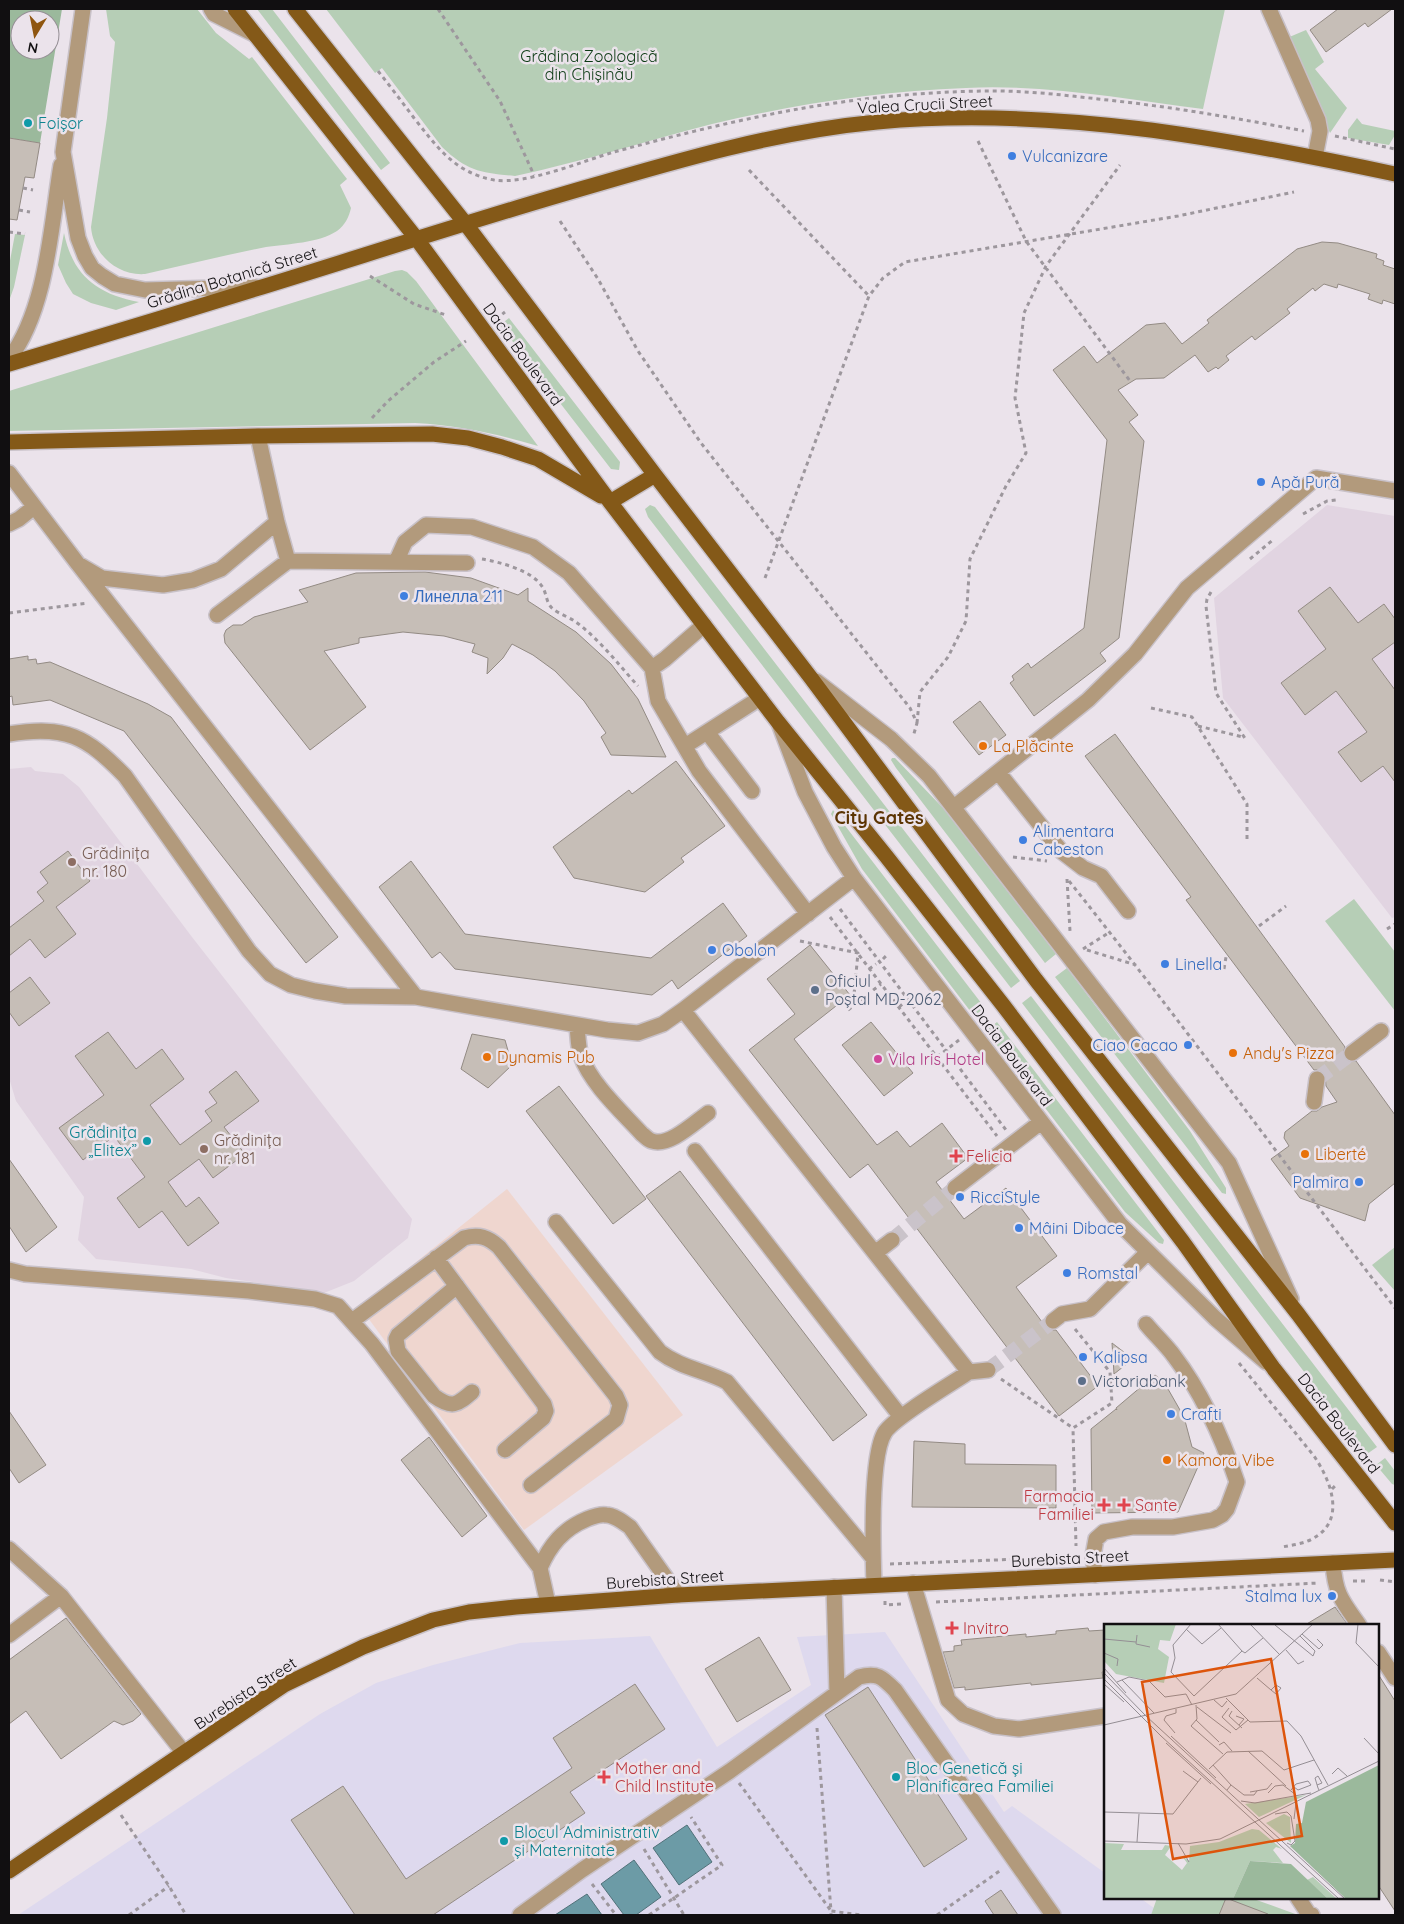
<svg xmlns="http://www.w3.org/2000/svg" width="1404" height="1924" viewBox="0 0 1404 1924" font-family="Quicksand,sans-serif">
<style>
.built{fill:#e1d4e1}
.industrial{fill:#efd6cf}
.medical{fill:#ded9ee}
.green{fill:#b6ceb6}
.forest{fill:#9bb99c;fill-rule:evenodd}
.water{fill:#6c9ba6;stroke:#517179}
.building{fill:#c6beb7;stroke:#938b84}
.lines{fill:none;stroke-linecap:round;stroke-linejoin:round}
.minor-tunnel{stroke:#cac3ca;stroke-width:15;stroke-dasharray:15 8;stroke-linecap:butt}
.minor-casing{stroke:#c8c1c8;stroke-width:18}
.major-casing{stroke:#c8c1c8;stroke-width:18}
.path{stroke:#9d979d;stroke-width:3;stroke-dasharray:4 4;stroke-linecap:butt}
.minor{stroke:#b29a7c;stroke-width:15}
.major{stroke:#845918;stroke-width:15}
.culture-dot{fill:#0f9aa8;stroke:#ebe3eb;stroke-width:2}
.shop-dot{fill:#3f7fe0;stroke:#ebe3eb;stroke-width:2}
.food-dot{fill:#e8710a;stroke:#ebe3eb;stroke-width:2}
.education-dot{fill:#8d6e63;stroke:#ebe3eb;stroke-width:2}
.service-dot{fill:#5c6f8a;stroke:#ebe3eb;stroke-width:2}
.hotel-dot{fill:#d1479c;stroke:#ebe3eb;stroke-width:2}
.health-dot{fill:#e0444e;stroke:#ebe3eb;stroke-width:2}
.labels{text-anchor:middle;stroke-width:5;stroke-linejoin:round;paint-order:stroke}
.park-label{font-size:16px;fill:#0c3b14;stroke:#ebe3eb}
.street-label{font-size:16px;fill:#110f11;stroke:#ebe3eb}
.culture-label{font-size:16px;fill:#0d838f;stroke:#ebe3eb;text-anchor:start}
.shop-label{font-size:16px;fill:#366cbe;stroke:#ebe3eb;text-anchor:start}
.food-label{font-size:16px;fill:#c56008;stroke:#ebe3eb;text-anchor:start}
.education-label{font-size:16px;fill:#785e54;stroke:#ebe3eb;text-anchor:start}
.service-label{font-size:16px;fill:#4e5e75;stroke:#ebe3eb;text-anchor:start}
.hotel-label{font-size:16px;fill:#b23c85;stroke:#ebe3eb;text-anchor:start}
.health-label{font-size:16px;fill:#be3a42;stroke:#ebe3eb;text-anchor:start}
.neighbourhood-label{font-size:18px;font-weight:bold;fill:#5b3403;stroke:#ebe3eb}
.inset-road{fill:none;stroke:#948e94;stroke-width:1}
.view{fill:#dd550c;fill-opacity:0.15;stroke:#dd550c;stroke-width:2.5}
.inset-edge{fill:none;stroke:#110f11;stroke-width:2.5}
</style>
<rect width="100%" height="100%" fill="#ebe3eb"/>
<path class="built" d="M1327 505 1395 516V917L1392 918 1223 698 1214 598Z
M31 767 35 771 63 774 79 787 192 937 412 1219 408 1238 354 1281 324 1293 226 1278 191 1269 96 1259 78 1240 84 1197 16 1101 9 1078V769Z"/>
<path class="industrial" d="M507 1189 683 1415 524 1530 360 1307Z"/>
<path class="medical" d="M885 1632 1004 1812 1012 1806 1105 1873V1898H1140L1154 1908 1151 1915H18L320 1714 376 1683 433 1665 520 1643 650 1636 717 1747 811 1685 797 1637Z"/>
<path class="green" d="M106 9H197L216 33 249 59 252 57 347 179 340 185 351 208C349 217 345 225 337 231 319 243 287 244 266 247 225 255 185 265 145 274 117 276 93 254 91 227L107 118 115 42 110 36Z
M257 9H272L390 163 381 170Z
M326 9H1225L1203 109C1125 99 1045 84 966 88 881 91 795 104 712 124 646 141 581 162 515 176 481 173 467 171 442 147L382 68 375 73Z
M1306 30 1324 62 1315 69 1347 108 1330 133 1287 38Z
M1357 118 1362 124 1395 131V135L1389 145 1348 138V130Z
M64 233C73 276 97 294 139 302L116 310 91 303 73 294 66 283 58 265Z
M15 234 25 235 14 287 9 301V266Z
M402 270 407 272 416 281 538 446C497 434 458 425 415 423L9 431V391L395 271Z
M509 318 620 462 619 470 611 469 500 325Z
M650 505 655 507 1020 981 1011 988 648 517 645 509Z
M892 758H895L943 808 1056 954 1045 963 896 768 891 760Z
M833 810 985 1008 974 1016 862 869 831 814Z
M1354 899 1395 952V1011L1325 921Z
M1067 968 1190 1131 1226 1188V1194L1222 1193 1055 977Z
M1031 996 1377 1447 1367 1454 1022 1003Z
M997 1022 1164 1240 1163 1244 1159 1243 1125 1212 986 1031Z
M1395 1247V1291L1372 1265Z
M1385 1458 1395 1471V1485L1392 1484 1376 1465Z
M1157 1898H1251L1298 1915H1151Z"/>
<path class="forest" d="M9 9H62L40 143 9 138ZM20 20H50V50H20Z"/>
<path class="water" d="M687 1825 712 1862 679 1885 653 1848Z
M634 1860 661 1897 636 1915H624L601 1884Z
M587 1894 602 1915H555Z"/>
<path class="building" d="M1338 9H1392L1368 27 1365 23 1326 52 1310 30Z
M9 138 40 143 34 178 25 177 17 220 9 219Z
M1322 242 1338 243 1377 254 1376 258 1384 261 1383 265 1395 269V304L1383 300 1382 304 1368 299 1370 294 1338 284 1337 288 1324 284 1315 291 1313 288 1287 309 1290 313 1255 340 1252 336 1226 356 1229 360 1218 369 1216 367 1208 372 1195 355 1164 378 1136 379 1118 390 1138 415 1129 422 1144 441 1119 638 1100 653 1106 661 1034 716 1010 683 1014 680 1012 676 1028 663 1031 668 1084 628 1107 440 1053 370 1084 346 1097 363 1146 325 1165 323 1182 344 1209 323 1207 320 1297 249Z
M425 572 471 578 518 595 528 588V601L576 632 611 664 638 699 666 757 611 755 601 737 606 733 584 701 555 671 533 655 512 644 503 658 487 674 488 658 472 652 475 644 444 636 403 632 359 638V643L324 651 366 707 310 750 225 643 224 635 226 630 233 625H242L254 617 308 602 299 590 356 573Z
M1330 587 1358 623 1384 604 1395 619V642L1372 659 1395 690V782L1383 766 1361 782 1338 752 1367 732 1336 691 1305 715 1281 683 1326 649 1298 611Z
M28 656V660L36 659 37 664 50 662 148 704 171 717 338 937 306 963 124 731 50 700 13 705 12 696 9 697V659Z
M980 701 1006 735 979 755 953 722Z
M1115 734 1345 1047 1343 1054 1344 1058 1349 1062 1356 1061 1395 1115V1183L1369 1204 1365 1221 1300 1198 1271 1159 1289 1146 1284 1138 1285 1132 1312 1111H1317L1322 1107 1337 1102 1326 1086 1325 1075 1319 1070H1314L1186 900 1191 897 1085 756Z
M676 761 725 826 681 858 684 862 645 892 574 878 553 847 629 790 632 794Z
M68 851 90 881 56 907 76 934 45 958 30 939 9 956V928L44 901 37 892 48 883 40 872Z
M411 861 465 934 651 958 723 903 747 936 678 989 672 980 652 995 455 969 440 952 432 958 379 887Z
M810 945 850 995 794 1039 877 1145 897 1131 910 1147 942 1123 968 1158 936 1182 964 1219 1006 1188 1057 1256 1016 1287 1048 1330H1056L1098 1386 1059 1416 868 1164 850 1178 749 1050 795 1014 767 979Z
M30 977 50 1003 19 1026 9 1012V993Z
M871 1022 913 1073 884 1096 842 1045Z
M108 1032 136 1069 162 1049 184 1079 150 1105 180 1145 212 1121 205 1111 217 1103 209 1092 236 1071 259 1101 224 1127 245 1154 213 1178 199 1159 168 1182 186 1207 199 1197 219 1223 188 1246 162 1211 139 1228 117 1198 145 1177 114 1136 83 1160 59 1128 104 1095 75 1056Z
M472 1034 505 1040 512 1065 488 1088 461 1069Z
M559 1086 646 1199 613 1224 526 1111Z
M9 1159 57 1227 26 1252 9 1226Z
M680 1171 867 1415 833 1441 646 1196Z
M1112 1343 1133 1359 1114 1374Z
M1155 1375 1164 1382 1184 1417 1192 1447 1204 1453 1178 1512 1092 1513 1091 1429 1116 1409 1117 1410 1116 1408Z
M9 1411 46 1465 19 1483 9 1468Z
M429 1437 487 1516 462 1537 401 1460Z
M914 1441 965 1444V1464L1056 1465V1508L912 1507Z
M1335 1607 1348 1625H1305Z
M66 1618 141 1714 133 1721 123 1725 114 1721 61 1759 26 1711 9 1724V1660Z
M1088 1628 1089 1631 1105 1630V1672H1102L1103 1678 1031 1685V1683L965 1690V1687L954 1688 943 1652 954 1651V1646L962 1645 961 1640 1026 1634V1637L1056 1634V1631Z
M759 1637 791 1690 737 1722 705 1669Z
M1378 1674 1395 1701V1911L1378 1885Z
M635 1684 665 1729 570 1792 585 1813 433 1915H355L291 1820 343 1786 406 1879 572 1768 553 1738Z
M868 1687 967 1839 924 1867 825 1715Z
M1001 1890 1018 1915H994L985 1901Z
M1226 1898 1268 1914V1915H1219Z"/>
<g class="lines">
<path class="minor-tunnel" d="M1317 1079 1352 1053
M892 1240 955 1188
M988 1370 1053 1321"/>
<g class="minor-casing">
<path id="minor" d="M83 9 63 152 78 238 85 256 92 268 102 276 115 284 145 290 255 287
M211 9 214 14 254 34
M1269 9 1318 120 1320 131 1315 157
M9 359C47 310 51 225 61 165
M258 436 277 522 288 561
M9 473 78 564 102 578 163 585 193 580 221 569 277 522
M9 524 19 519 34 507
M396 562 405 542 426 525 472 527 533 547 569 573 652 668 665 659 704 625
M78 564 416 997
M217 615 288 561 467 563
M652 668 658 701 699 771 808 914
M816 681 891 739 929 776 1229 1163 1291 1299
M780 726 805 792 834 847 854 878 1120 1224 1216 1319 1266 1362
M707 732 752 791
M9 734C66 725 86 736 125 776L249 951 270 974 291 985 315 991 346 996 416 997 607 1030 638 1033 663 1024 683 1010 854 878
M685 746 760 698
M998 772 1061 851 1083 868 1101 876 1128 911
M954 807 1088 700 1135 654 1187 588 1316 478 1395 491
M683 1010 969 1372C951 1384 895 1417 885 1432 870 1455 873 1555 874 1585
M577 1025C578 1035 578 1047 581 1056 591 1084 622 1112 642 1134 645 1136 648 1140 652 1141 669 1147 694 1123 708 1113
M1352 1053 1381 1031
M1314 1102 1317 1079
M695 1151 901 1417
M955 1188 1041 1122
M556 1222 660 1352C681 1368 704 1370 727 1382L873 1558
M875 1253 892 1240
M436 1258 544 1404 546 1411 543 1418 505 1450
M9 1270 25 1274 249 1291 315 1299 338 1306 372 1344 540 1568 548 1604
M457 1286 398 1335 396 1339 398 1351 434 1396C452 1409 457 1405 472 1392
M352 1321 464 1238C479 1234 488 1237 499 1247L616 1396 620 1405 616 1419 531 1485
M1053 1321 1062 1314 1090 1309 1148 1252
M969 1372 988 1370
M9 1549 61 1596 184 1753
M1333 1563C1335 1594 1342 1601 1359 1625
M540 1568C550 1545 563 1529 587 1519 592 1517 600 1514 606 1515 614 1515 623 1522 630 1527L678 1595
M1095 1575 1093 1556 1096 1539 1104 1532 1132 1527H1173L1213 1520 1222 1515 1227 1509 1237 1482C1222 1437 1203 1394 1174 1356 1166 1345 1155 1335 1146 1324
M913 1583 948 1700 963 1714 994 1726 1019 1729 1105 1716
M834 1587 837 1693
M9 1635 61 1596
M1378 1652 1395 1678
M1298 1898 1308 1913 1312 1915
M520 1915 582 1870 730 1771 859 1677C877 1672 882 1677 895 1690L1053 1915"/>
</g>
<g class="major-casing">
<path id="major" d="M235 9 416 238 610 502 778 722 886 856 1003 1005 1183 1242 1274 1369 1395 1523
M295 9 465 223 655 475 811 678 1036 980 1298 1314 1395 1445
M9 364C93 339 178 313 262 287 356 258 449 228 543 200 653 168 762 133 877 122 1052 106 1225 138 1395 174
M9 442 258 436 432 434 468 438 502 447 538 459 601 496
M610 502 655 475
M9 1871 284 1685 363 1647 433 1620 469 1612 516 1607 678 1595 1395 1560"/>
</g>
<path class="path" d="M438 9 500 101 534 175
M378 71C390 86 402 102 414 118 437 147 455 173 494 180 527 185 582 161 614 152 673 136 733 121 793 110 858 98 928 91 995 91 1029 91 1064 95 1098 99 1167 106 1236 118 1304 131
M1335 136 1395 149
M978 141 1026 241 1130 381
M749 170 869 296
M23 188 33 190
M19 210 30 212
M560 221 598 279 638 351 701 443 910 708 917 723 913 737
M9 232 25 234
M370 276 414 304 446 315
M496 319 505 312
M372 418 388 401 434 362 466 341
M1303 514 1327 501 1336 500
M482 559C500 562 534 571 543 588 547 595 546 603 553 609 559 614 569 617 576 622 600 640 618 664 638 686
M1250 559 1274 539
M765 578 869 296 883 278 905 262 1178 216 1294 192
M1211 592 1207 599 1206 606 1216 693 1246 740
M9 613 88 603
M1151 708 1192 717 1247 804V839
M917 723 920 692 948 657 966 621 970 559 1006 486 1026 453 1015 398 1024 313 1046 266 1120 165
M1198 726 1243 737
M1013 857 1047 861
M1067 879 1070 931
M1069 881C1181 1021 1286 1166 1395 1308
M840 909 1006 1130
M830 917 997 1136
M1259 926 1286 906
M1387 929 1395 924
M800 941 858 953 853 1005
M1083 949 1110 932
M1087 950 1136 965
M883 959 886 956
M869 969 876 964
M1224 969 1226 957
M912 997 915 995
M899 1007 905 1002
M848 1010 881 984
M937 1057 959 1040
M1075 1329 1110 1372 1112 1403 1073 1428 1076 1546
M1239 1363 1314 1456C1331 1481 1347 1521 1312 1539 1303 1544 1292 1545 1282 1547
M1001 1379 1073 1428
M1332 1489 1336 1485
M890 1564 1021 1559
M1380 1580 1395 1582
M1353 1581H1367
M885 1601V1605L902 1604
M936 1602 1319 1583
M817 1728 831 1911 861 1915
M739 1783 831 1911V1915
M121 1815 169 1886 186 1915
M644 1849 684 1915
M592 1884 616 1915
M129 1915 169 1886
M649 1915 722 1865 691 1817
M937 1915 1001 1870"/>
<use href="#minor" class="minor"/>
<use href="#major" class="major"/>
</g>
<g class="culture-dot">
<circle cx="28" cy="123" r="5"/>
<circle cx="147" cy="1141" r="5"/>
<circle cx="896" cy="1777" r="5"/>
<circle cx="504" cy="1841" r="5"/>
</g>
<g class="shop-dot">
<circle cx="1012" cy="156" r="5"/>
<circle cx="1261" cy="482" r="5"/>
<circle cx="404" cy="596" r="5"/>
<circle cx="1023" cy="840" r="5"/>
<circle cx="712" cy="950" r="5"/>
<circle cx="1165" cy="964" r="5"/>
<circle cx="1188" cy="1045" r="5"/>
<circle cx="1359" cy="1182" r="5"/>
<circle cx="960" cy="1197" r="5"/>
<circle cx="1019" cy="1228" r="5"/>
<circle cx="1067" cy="1273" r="5"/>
<circle cx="1083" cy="1357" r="5"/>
<circle cx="1171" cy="1414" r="5"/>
<circle cx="1332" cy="1596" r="5"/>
</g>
<g class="food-dot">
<circle cx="983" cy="746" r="5"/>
<circle cx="1233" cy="1053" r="5"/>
<circle cx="487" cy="1057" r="5"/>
<circle cx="1305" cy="1154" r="5"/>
<circle cx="1167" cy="1460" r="5"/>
</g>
<g class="education-dot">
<circle cx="72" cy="862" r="5"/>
<circle cx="204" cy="1149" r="5"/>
</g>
<g class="service-dot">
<circle cx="815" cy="990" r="5"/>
<circle cx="1082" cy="1381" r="5"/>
</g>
<circle class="hotel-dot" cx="878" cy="1059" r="5"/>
<g class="health-dot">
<path d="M953.5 1148.5h5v5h5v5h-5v5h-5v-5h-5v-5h5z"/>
<path d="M1101.5 1497.5h5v5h5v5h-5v5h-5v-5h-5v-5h5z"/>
<path d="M1121.5 1497.5h5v5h5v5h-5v5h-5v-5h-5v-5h5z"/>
<path d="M949.5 1620.5h5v5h5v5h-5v5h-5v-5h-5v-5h5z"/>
<path d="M601.5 1769.5h5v5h5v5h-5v5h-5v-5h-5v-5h5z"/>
</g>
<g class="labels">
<g class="park-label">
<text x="589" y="62">Grădina Zoologică<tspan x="589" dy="18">din Chișinău</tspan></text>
</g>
<g class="street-label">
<text transform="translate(925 104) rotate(-3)" y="6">Valea Crucii Street</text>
<text transform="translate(232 277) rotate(-17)" y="6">Grădina Botanică Street</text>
<text transform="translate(523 354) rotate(54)" y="6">Dacia Boulevard</text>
<text transform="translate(1012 1055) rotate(53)" y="6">Dacia Boulevard</text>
<text transform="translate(1339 1423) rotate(52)" y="6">Dacia Boulevard</text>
<text transform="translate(1070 1558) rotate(-3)" y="6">Burebista Street</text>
<text transform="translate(665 1579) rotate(-4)" y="6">Burebista Street</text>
<text transform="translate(245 1693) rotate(-33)" y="6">Burebista Street</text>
</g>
<g class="culture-label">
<text x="38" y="129">Foișor</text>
<text x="137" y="1138" text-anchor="end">Grădinița<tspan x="137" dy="18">„Elitex”</tspan></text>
<text x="906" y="1774">Bloc Genetică și<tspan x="906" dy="18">Planificarea Familiei</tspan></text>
<text x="514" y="1838">Blocul Administrativ<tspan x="514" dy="18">și Maternitate</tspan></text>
</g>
<g class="shop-label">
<text x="1022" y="162">Vulcanizare</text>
<text x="1271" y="488">Apă Pură</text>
<text x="414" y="602">Линелла 211</text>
<text x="1033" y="837">Alimentara<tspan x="1033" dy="18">Cabeston</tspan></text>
<text x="722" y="956">Obolon</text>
<text x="1175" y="970">Linella</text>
<text x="1178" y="1051" text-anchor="end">Ciao Cacao</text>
<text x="1349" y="1188" text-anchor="end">Palmira</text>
<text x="970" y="1203">RicciStyle</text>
<text x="1029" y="1234">Mâini Dibace</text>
<text x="1077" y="1279">Romstal</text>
<text x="1093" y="1363">Kalipsa</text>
<text x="1181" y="1420">Crafti</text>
<text x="1322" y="1602" text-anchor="end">Stalma lux</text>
</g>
<g class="food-label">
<text x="993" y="752">La Plăcinte</text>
<text x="1243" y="1059">Andy's Pizza</text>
<text x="497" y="1063">Dynamis Pub</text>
<text x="1315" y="1160">Liberté</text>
<text x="1177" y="1466">Kamora Vibe</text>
</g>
<g class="education-label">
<text x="82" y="859">Grădinița<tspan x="82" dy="18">nr. 180</tspan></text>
<text x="214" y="1146">Grădinița<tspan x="214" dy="18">nr. 181</tspan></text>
</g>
<g class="service-label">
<text x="825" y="987">Oficiul<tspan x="825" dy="18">Poștal MD-2062</tspan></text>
<text x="1092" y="1387">Victoriabank</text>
</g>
<g class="hotel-label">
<text x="888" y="1065">Vila Iris Hotel</text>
</g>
<g class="health-label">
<text x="966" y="1162">Felicia</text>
<text x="1094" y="1502" text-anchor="end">Farmacia<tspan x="1094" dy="18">Familiei</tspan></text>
<text x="1135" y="1511">Sante</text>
<text x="963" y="1634">Invitro</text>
<text x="615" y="1774">Mother and<tspan x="615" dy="18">Child Institute</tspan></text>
</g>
<g class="neighbourhood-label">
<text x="879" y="824">City Gates</text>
</g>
</g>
<g transform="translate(1104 1624)">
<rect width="275" height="275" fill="#ebe3eb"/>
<path d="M1 0H72L66 17 56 16 54 25 65 33 60 59 12 50 0 37ZM202 171 155 193 141 180ZM180 190 186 193 187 219 162 199ZM148 205 155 206 178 225 172 223 169 226 179 239 146 237 129 275H0V219L20 220 17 226H58L61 221 67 222 61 231 78 246 83 239 78 232 85 237 86 222 115 218ZM209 253 233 275H224L203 256Z" fill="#b6ceb6"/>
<path d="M275 141V275H242L186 222 191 219 192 200 198 199 202 178ZM146 237 187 240 224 275H129Z" fill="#9bb99c"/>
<path class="inset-road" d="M87 0 69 21 71 34 67 48 90 72 138 27 114 0M146 0 176 31M254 0 252 19 275 43M171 1 209 32 211 27 196 12M82 5 98 20 117 4M198 10 215 25 219 21 213 15M33 11 32 20 46 23M0 15 32 18M182 26 194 40 200 37M138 27 141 29 159 14M0 29 14 35 13 42M0 44 22 69M0 49 42 92 241 275M153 54 167 66 172 70 177 64 172 61 167 66M0 55 57 112 235 275M18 56 50 89M13 58 25 53 45 57 61 73 82 70 88 81M0 60 20 78M122 74 146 98 183 97 197 112 224 161M110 76 118 83 123 77M92 81 93 95 87 102 119 130M93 83 127 109M125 84 118 93 132 106 144 96M128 87 125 92 138 104M132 92 140 95 135 101M92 96 115 118M0 101 132 70 209 0M71 109 60 96 62 92 72 89V85M67 112 112 154M260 114 275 130M62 119 107 160M115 121 120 118 128 127M144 127 182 162M109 141 127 161M105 145 123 128 158 127 180 146 210 136M79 147 94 158M228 150 234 144 243 152M213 161 218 159 214 152 211 154 214 164 215 166M123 166 127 161 140 171H150L153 167M187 166 192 160 204 157 207 161 194 166 190 163M146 168 163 165 168 159M164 169 171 162 179 161 192 171M137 177 151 179 207 169M0 188 69 190 97 154M171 190 183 188 187 192 191 217 187 221 183 219M190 195 192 179M0 217 82 220 116 215 275 137M33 218 35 190M74 219 85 238"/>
<path class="view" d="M167 35 198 212 69 235 38 58Z"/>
<rect width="275" height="275" class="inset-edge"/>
</g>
<rect width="1404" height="1924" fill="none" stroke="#110f11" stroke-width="20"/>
<g transform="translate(35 35) rotate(190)"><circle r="24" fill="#ebe3eb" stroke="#948e94"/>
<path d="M0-4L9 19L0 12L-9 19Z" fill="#8f5610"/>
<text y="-8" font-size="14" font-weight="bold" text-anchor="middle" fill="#110f11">N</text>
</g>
</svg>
